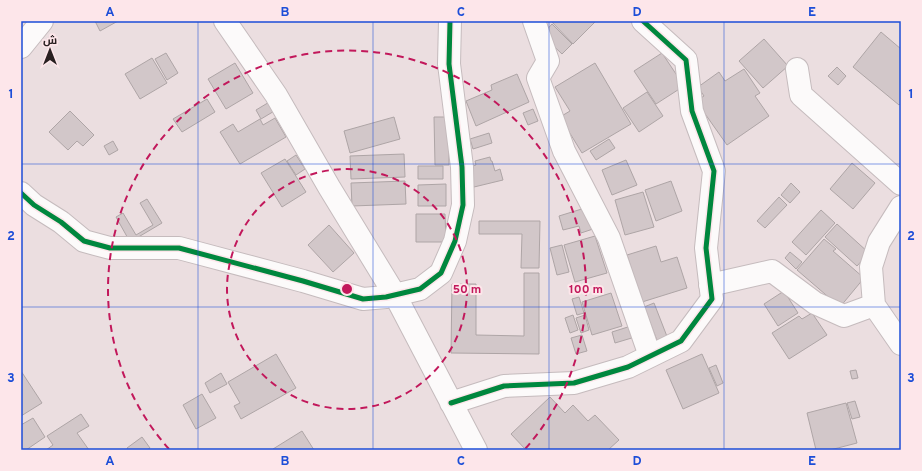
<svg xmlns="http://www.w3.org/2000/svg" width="922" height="471" viewBox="0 0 922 471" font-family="Overpass,Cairo,sans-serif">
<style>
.building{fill:#d2c7c9;stroke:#aea5a6}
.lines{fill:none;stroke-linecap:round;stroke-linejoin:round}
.minor-casing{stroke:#c5bbbd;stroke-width:24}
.minor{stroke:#fcfafa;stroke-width:22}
.cycleway-casing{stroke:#fde6ea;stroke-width:8}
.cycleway{stroke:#00873e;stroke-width:5}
.grid{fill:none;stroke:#1d4ed8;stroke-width:1;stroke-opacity:0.55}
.ring{fill:none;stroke:#c2185b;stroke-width:2;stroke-dasharray:7 5}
.centre{fill:#c2185b;stroke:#fde6ea;stroke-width:2}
.ring-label{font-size:12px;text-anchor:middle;font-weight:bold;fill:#c2185b;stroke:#fde6ea;stroke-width:4;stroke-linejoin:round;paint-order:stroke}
.neatline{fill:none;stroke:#1d4ed8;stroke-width:1.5}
.grid-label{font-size:13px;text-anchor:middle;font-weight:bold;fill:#1d4ed8}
</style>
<rect width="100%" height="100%" fill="#ebdee0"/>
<path class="building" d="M95 21H118L100 31Z
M551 21H596L573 44Z
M552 24 572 44 562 54 542 35Z
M881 32 901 49V103L899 105 853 67Z
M764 39 788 66 763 88 739 61Z
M166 53 178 73 167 80 155 59Z
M662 53 684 86 656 104 634 71Z
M152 58 167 83 140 99 125 74Z
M235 63 253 93 226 109 208 79Z
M595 63 631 124 582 153 560 117 570 111 555 87Z
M837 67 846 76 838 85 828 76Z
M744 69 760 93 755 96 769 116 727 145 696 101 704 96 698 87 719 72 725 81Z
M517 74 529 102 476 126 466 101 492 90 491 85Z
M647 92 663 116 639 132 623 108Z
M207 99 215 112 182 132 173 119Z
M271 101 276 110 261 119 256 110Z
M533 109 538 121 528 125 523 113Z
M70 111 94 135 83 146 77 141 68 150 49 132Z
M394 117 400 139 350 153 344 131Z
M434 117H449V165H435Z
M275 118 286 137 240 164 220 132 233 124 238 132 260 119 263 125Z
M489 133 492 143 473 149 470 139Z
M609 139 615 148 596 160 590 151Z
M113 141 118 150 109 155 104 146Z
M404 154 405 177 351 179 350 156Z
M296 155 305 169 296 175 287 161Z
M490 157 491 161H492L495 171 500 169 503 180 474 187 469 167 476 165 475 161Z
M285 159 306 192 282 207 261 173Z
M626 160 637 185 612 195 602 170Z
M852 163 875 183 853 209 830 189Z
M418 166H443V179H418Z
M405 181 406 204 352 206 351 183Z
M671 181 682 211 656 221 645 190Z
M791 183 800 192 790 203 781 195Z
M446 184V206H418V185Z
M643 192 654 227 625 235 615 200Z
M779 197 787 205 765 228 757 221Z
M147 199 162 223 130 242 116 217 123 213 136 235 153 225 140 203Z
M585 208 596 228 581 233 579 226 563 230 559 216Z
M821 210 835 223 806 255 792 242Z
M416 214H445L446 242H416Z
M479 221H540L539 268H521L522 234H479Z
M837 224 869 253 857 266 825 237Z
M329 225 354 253 333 272 308 245Z
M595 236 607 273 575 282 564 245Z
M824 239 836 249 833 251 864 278 840 307 797 270Z
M562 245 569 272 557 275 550 248Z
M656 246 661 262 677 257 687 288 642 302 627 255Z
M790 252 802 262 796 269 785 258Z
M524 273H539V354L451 353 452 284H476V335L524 336Z
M784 291 798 313 778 326 764 304Z
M611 293 622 326 592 335 582 302Z
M579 297 584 313 577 315 572 299Z
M654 303 668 339 658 343 644 307Z
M812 313 827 335 789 359 772 333 799 316 802 319Z
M573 315 578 330 570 333 565 318Z
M585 315 589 330 581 333 576 318Z
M631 326 635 337 615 343 612 332Z
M582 335 587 351 576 354 571 338Z
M276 354 296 388 241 419 234 406 240 403 228 382Z
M702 354 719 393 683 409 666 370Z
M716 365 723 383 717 386 709 368Z
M856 370 858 378 852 379 850 371Z
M21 371 42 403 21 416Z
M221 373 227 384 210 393 205 383Z
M202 394 216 418 196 429 183 405Z
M550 397 565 413 573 405 588 421 595 415 619 440 608 450H526L511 434Z
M855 401 860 417 852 419 847 403Z
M846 403 857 443 830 450H816L807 413Z
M81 414 89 426 77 433 89 450H46L53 445 47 436Z
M33 418 45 437 26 450H21V425Z
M302 431 314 450H274L273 449Z
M142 437 150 448 147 450H128L127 448Z"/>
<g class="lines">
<g class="minor-casing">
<path id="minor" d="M225 21 276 95 329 187 395 295 476 450
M534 21 548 61 538 78 564 151 609 238 650 356
M21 47 42 21
M797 69 801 95 901 184
M21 193 34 205 61 222 84 241 110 248H179L303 281 363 299 386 297 420 289 441 273 455 241 463 205 462 167 449 64 450 21
M901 207 879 242 871 267 874 305 901 344
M710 285 772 271 815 303 844 316 874 305
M451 403 504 386 574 383 628 367 681 341 712 299 706 248 714 171 692 111 686 60 643 21"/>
</g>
<use href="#minor" class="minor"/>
<g class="cycleway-casing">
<path id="cycleway" d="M21 193 34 205 61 222 84 241 110 248H179L303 281 363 299 386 297 420 289 441 273 455 241 463 205 462 167 449 64 450 21
M451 403 504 386 574 383 628 367 681 341 712 299 706 248 714 171 692 111 686 60 643 21"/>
</g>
<use href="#cycleway" class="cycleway"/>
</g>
<path class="grid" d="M198 21V450M373 21V450M549 21V450M724 21V450M21 164H901M21 307H901"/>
<g class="ring">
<circle cx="347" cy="289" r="120"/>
<path d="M169 449A239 239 0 1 1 525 449"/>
</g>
<circle cx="347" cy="289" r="6" class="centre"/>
<g class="ring-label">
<text x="467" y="293">50 m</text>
<text x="586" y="293">100 m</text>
</g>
<rect width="922" height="471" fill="none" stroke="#fde6ea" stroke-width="44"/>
<g transform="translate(50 50)" stroke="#fde6ea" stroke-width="3" paint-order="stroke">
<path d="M0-3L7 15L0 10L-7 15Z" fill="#282021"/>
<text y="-6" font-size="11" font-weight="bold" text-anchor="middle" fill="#282021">ش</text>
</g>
<rect x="22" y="22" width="878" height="427" class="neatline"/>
<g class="grid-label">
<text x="110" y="16">A</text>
<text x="285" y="16">B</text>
<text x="461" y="16">C</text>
<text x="637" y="16">D</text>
<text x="812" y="16">E</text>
<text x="11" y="98">1</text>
<text x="911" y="98">1</text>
<text x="11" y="240">2</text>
<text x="911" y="240">2</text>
<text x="11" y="382">3</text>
<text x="911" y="382">3</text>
<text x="110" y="465">A</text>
<text x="285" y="465">B</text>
<text x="461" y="465">C</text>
<text x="637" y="465">D</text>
<text x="812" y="465">E</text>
</g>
</svg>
